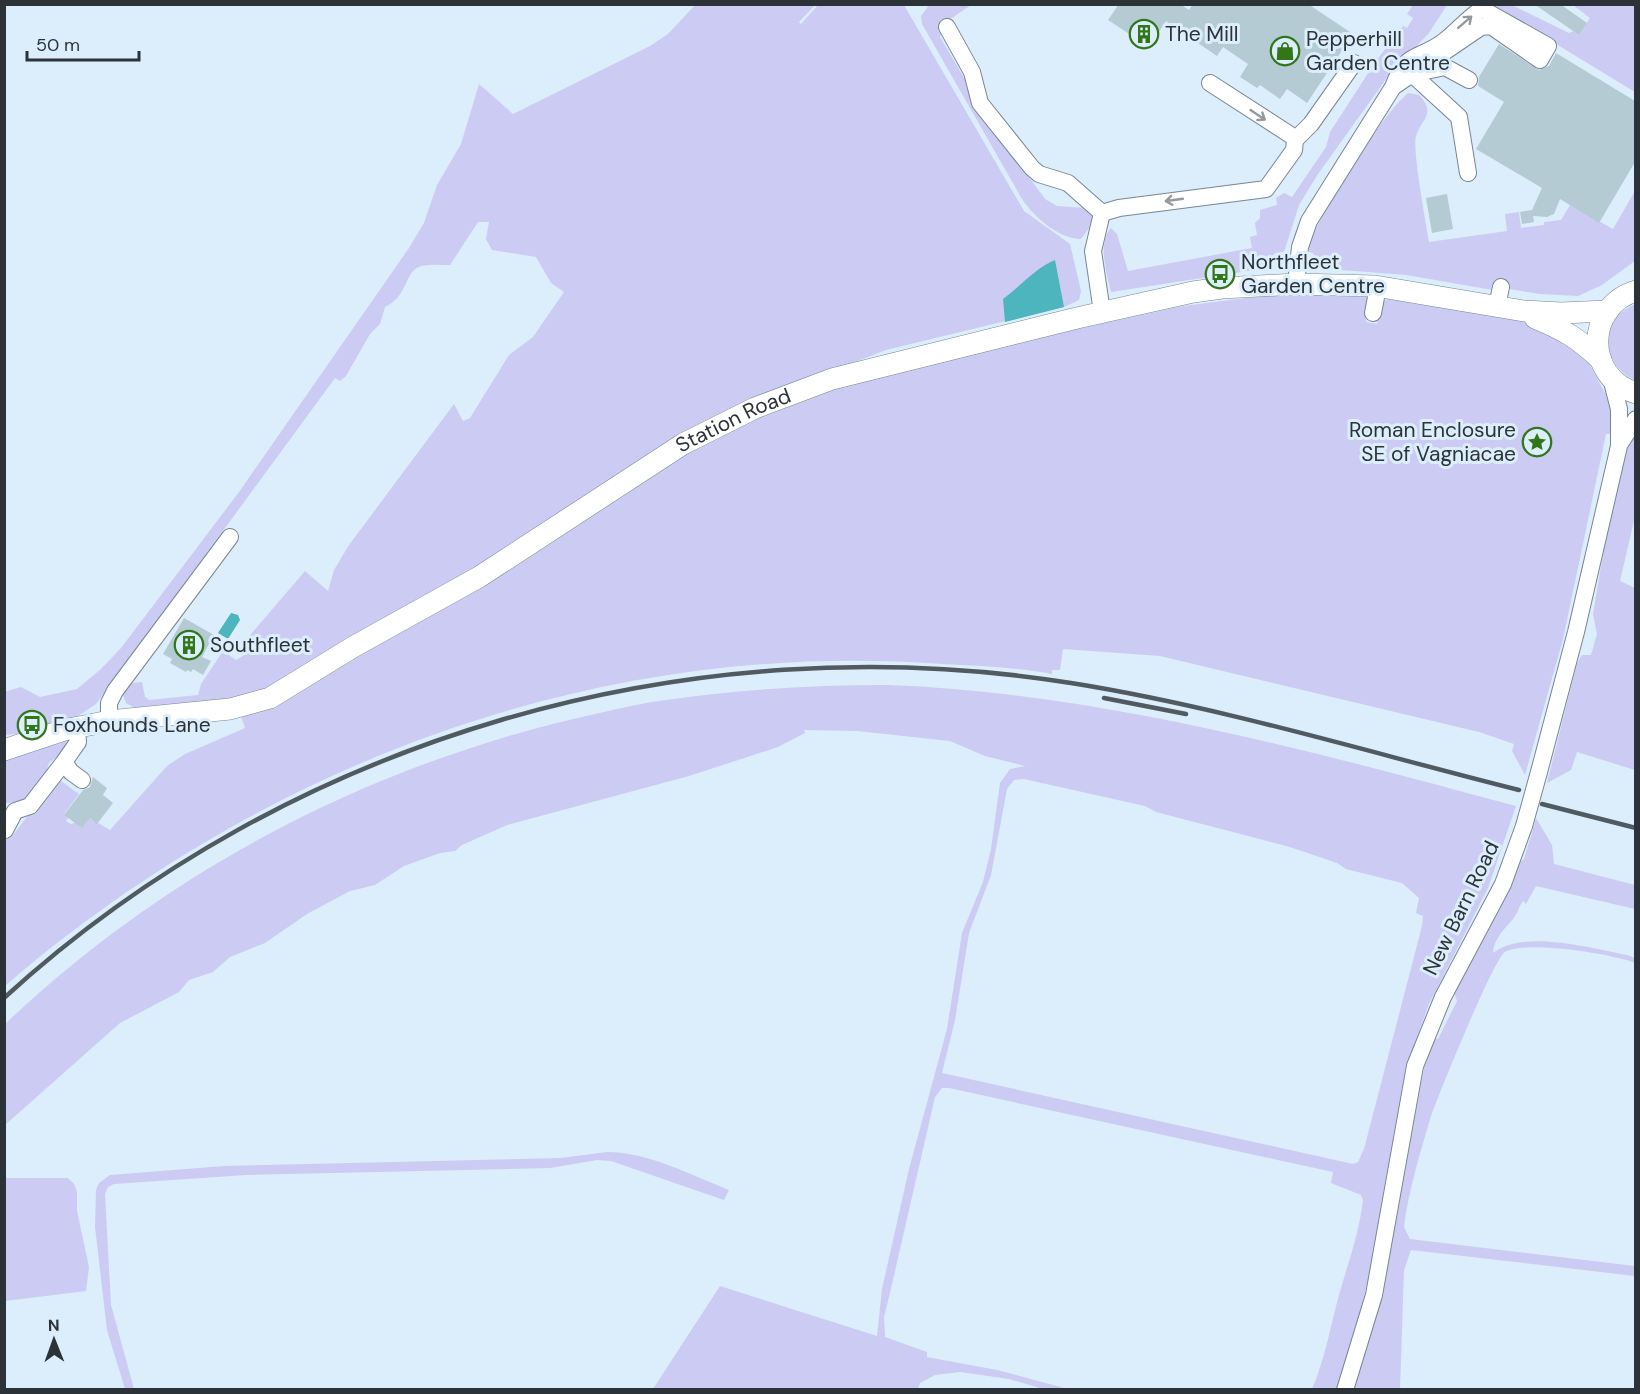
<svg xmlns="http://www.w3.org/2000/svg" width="1640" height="1394" viewBox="0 0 1640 1394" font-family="'DM Sans',sans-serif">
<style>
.green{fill:#cccbf4;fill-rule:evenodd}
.water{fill:#4db5bd}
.building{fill:#b5cbd4}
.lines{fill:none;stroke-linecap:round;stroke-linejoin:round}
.minor-casing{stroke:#778693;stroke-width:18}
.major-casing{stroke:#778693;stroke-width:22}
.minor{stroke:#fff;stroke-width:16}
.major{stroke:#fff;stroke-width:21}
.rail{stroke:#505a60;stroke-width:4.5}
.minor-bridge-casing{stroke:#778693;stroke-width:18;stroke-linecap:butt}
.minor-bridge{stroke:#fff;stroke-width:16}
.oneway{stroke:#96999c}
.labels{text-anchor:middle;stroke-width:6;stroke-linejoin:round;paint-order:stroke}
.poi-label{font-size:21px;fill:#2c3338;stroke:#dcedfb;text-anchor:start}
.street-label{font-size:21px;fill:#2c3338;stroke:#dcedfb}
</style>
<rect width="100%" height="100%" fill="#dcedfb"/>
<path class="green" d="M695 5H815L799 22 801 24 818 5H904L1024 211 1070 244 1081 291 1079 300 1064 307 886 350 795 385 508 553 252 698 139 710 126 703 123 695 131 683 142 682 145 697 149 700 198 695 201 684 223 651 236 660 253 650 245 641 305 571 328 591 334 570 349 545 454 404 463 421 470 418 509 355 533 337 564 292 551 283 536 257 492 250 486 239 489 222H478L450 265C441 265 430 264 421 266 404 271 409 296 385 307L380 324 370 334 346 376 340 381 335 378 96 704 75 718 37 726 36 723 29 724V727L23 729V733L5 735 4 692 21 687 40 697 77 689 101 669 121 648 239 492 409 248 424 223 437 185 461 144 479 84 513 114 650 46 668 34Z
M929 5H971L946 22 940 37 998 135 1045 199 1057 206 1087 208 1094 214 1092 224 1081 239C1059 239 1033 216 1022 199L922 24 921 16Z
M1413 5H1447L1429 33 1389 75 1318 174 1299 205 1284 252 1275 253 1267 264 1254 270 1111 292C1107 274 1097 243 1111 228L1117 234 1128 271 1252 248 1250 237 1257 235 1255 223 1260 218V210L1277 205 1276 198 1284 193 1292 197 1326 147 1330 132 1376 61 1403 26 1407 28 1413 18 1407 14Z
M1492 5H1512L1569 33 1573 31 1579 35 1590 18 1573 5H1635V92Z
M1408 93 1419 95C1437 114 1421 119 1416 136 1412 149 1426 223 1429 242L1507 231 1505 214 1519 212 1521 228 1544 225V222L1561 220 1570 205 1613 229 1635 191V261L1602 285 1578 296 1540 294 1497 287 1493 290 1406 275 1329 269 1318 264 1313 253 1309 252C1312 221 1383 114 1408 93Z
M1317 295 1369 297 1366 322 1377 324 1378 307 1388 298 1527 320 1586 358 1611 404 1612 434H1606L1563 639 1525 775 1512 751 1514 744 1479 732 1160 656 1063 649 1060 670H1052V674C1011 666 969 666 928 663 589 642 260 766 5 986V832L13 835 57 778 79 794 64 814 68 818 66 821 71 824 90 818 110 830 167 766 185 754 245 728 240 714 718 431 864 376 1183 306 1262 296Z
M1635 304V381C1600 362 1597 321 1635 304Z
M1635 430V516L1620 581 1635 588V770L1577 752 1571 770 1547 783 1577 663 1582 655H1591L1597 634 1593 614 1607 530 1627 445Z
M888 685C1101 693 1311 751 1516 806L1488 888 1429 1004 1409 1060 1372 1267 1339 1389H1312C1325 1359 1330 1328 1339 1295 1348 1263 1359 1234 1363 1200L1361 1195 1331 1183 1333 1172 949 1088H942L935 1097 889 1297 884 1317 885 1337 927 1352V1357L997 1370 1068 1389H1043L1009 1379 960 1372 935 1375 920 1383 918 1389H653L720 1286 877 1336 882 1289 909 1169 947 1029 962 933 983 882 991 849 1000 783 1010 769 1025 766 985 756 950 741 857 731 804 730 805 733 778 747 689 776 507 825 462 845 455 851 440 853 404 866 375 885 350 891 307 914 265 943 230 957 213 972 189 980 179 992 120 1023 5 1125V1024C163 874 358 771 569 720 604 712 639 703 674 699 746 689 816 685 888 685ZM1024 779 1145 806 1156 812 1290 847 1337 863 1346 869 1402 883 1419 898 1416 913 1423 916 1422 926 1364 1149 1358 1162 1353 1164 942 1073 955 1020 969 933 991 875 1007 789 1014 780Z
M66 739 68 748 49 763 42 785 22 801 5 803V759Z
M1536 818 1552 845 1554 864 1635 885V909L1536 886 1526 904 1523 901C1519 906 1518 913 1513 919 1505 928 1493 940 1493 953 1524 929 1590 948 1627 955L1635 958V963C1612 954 1527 940 1505 952 1494 958 1438 1096 1431 1116 1421 1150 1408 1192 1404 1227L1410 1239 1635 1266V1276L1411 1250 1404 1270 1400 1389 1351 1390 1427 1056 1434 1038 1438 1039 1457 1001 1454 992 1498 911 1520 862 1524 859Z
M607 1152C648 1152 691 1175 729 1190L724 1200 611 1161 597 1160 550 1168 246 1175 114 1184 108 1187 105 1194 111 1305 134 1389H125L107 1330 95 1227 96 1190 99 1183 110 1175 224 1166 561 1158Z
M5 1178H68L74 1184 77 1192V1211L89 1267 86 1291 5 1301Z"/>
<path class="water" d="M1055 260 1064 307 1005 322 1003 299C1021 286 1035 268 1055 260Z
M231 613 238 615 240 620 228 639 218 633Z"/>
<path class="building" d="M1119 4H1180L1189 10 1193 4H1308L1353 34 1307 103 1287 89 1280 99 1260 85 1257 88 1240 77 1248 64 1223 47 1217 56 1166 21 1149 47 1108 20Z
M1534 4H1560L1587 23 1579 35Z
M1499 44 1539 70 1549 66 1556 53 1635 101V162L1599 223 1560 199 1554 214 1547 217 1533 216 1534 222 1522 224 1520 212 1532 210 1542 188 1476 149 1504 102 1478 86 1479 77Z
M1447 194 1453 229 1432 233 1426 198Z
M184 618 214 635 202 657 211 661 203 675 193 669 191 672 187 670 186 672 170 663 172 659 163 654Z
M93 777 107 788 103 795 113 803 97 824 90 818 82 828 64 815 83 790 90 787Z"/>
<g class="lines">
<g class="minor-casing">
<path id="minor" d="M947 27 972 72 980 103 1032 168 1039 174 1068 183 1102 213
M1393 87C1407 50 1417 61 1443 42 1457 32 1467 18 1482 9L1548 46 1540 60 1491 26 1481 27 1412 74 1459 117 1468 173
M1295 140 1311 124 1354 63
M1296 284 1300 247 1309 221 1393 87 1412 74 1445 67 1469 80
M1497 306 1501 287
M1102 312 1093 251 1102 213 1119 208 1266 189 1294 150 1295 140 1292 136 1210 83
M1373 313 1378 287
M1619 445 1636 419
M109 721V703L115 691 230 537
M77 728 78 742 64 762 71 772 82 780
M1539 772 1576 632 1619 446V409L1612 382
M5 830 15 811 30 806 64 762
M1345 1390 1374 1295 1415 1066 1443 997 1503 884 1524 826"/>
</g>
<g class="major-casing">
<g id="major">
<path d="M1636 291C1585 306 1585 378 1636 393"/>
<path d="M1535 318C1564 330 1578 338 1601 360"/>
<path id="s1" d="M4 750 64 730 109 721 230 709 270 698 353 647 479 577 683 444 755 408 832 379 1077 318 1193 292 1222 288 1296 284 1375 286 1524 311 1561 313 1608 311"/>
</g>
</g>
<use href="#minor" class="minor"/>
<use href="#major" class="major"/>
<path class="rail" d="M1104 698 1186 714
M1542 804 1636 828
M4 998C289 737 691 622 1071 683 1222 707 1371 753 1519 790"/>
<g class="minor-bridge-casing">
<path id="minor-bridge" d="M1524 826 1539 772"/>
</g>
<use href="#minor-bridge" class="minor-bridge"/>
</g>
<defs><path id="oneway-shaft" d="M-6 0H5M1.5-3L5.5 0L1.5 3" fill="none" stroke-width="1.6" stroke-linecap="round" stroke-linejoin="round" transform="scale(1.5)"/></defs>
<g class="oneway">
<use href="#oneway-shaft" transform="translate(1465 22) rotate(-41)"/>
<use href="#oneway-shaft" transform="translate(1258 115) rotate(34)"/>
<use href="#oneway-shaft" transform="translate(1174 200) rotate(172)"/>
</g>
<defs>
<g id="building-ring" transform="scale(1.5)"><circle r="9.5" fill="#dcedfb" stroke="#31771a" stroke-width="1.5"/><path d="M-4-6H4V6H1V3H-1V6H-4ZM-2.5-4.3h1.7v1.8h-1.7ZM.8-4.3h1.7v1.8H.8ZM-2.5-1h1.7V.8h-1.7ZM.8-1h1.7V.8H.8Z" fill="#31771a"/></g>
<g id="shop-ring" transform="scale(1.5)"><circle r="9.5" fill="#dcedfb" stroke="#31771a" stroke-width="1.5"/><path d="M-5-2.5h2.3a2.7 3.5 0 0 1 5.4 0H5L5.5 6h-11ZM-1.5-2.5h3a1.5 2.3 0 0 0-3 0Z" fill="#31771a"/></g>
<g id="bus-ring" transform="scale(1.5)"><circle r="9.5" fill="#dcedfb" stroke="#31771a" stroke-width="1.5"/><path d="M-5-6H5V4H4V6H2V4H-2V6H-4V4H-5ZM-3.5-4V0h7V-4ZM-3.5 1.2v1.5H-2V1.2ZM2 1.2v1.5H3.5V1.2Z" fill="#31771a"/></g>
<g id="sight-ring" transform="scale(1.5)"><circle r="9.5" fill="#dcedfb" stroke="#31771a" stroke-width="1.5"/><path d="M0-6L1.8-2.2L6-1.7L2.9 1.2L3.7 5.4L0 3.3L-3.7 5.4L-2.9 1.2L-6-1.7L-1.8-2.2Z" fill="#31771a"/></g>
</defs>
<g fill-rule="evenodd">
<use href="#building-ring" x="1144" y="34"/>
<use href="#shop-ring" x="1285" y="51"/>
<use href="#bus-ring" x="1220" y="274"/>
<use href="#sight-ring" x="1537" y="442"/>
<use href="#building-ring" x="189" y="645"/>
<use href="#bus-ring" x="32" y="725"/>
</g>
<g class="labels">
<g class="poi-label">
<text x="1165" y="41">The Mill</text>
<text x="1306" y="46">Pepperhill<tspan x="1306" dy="24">Garden Centre</tspan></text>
<text x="1241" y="269">Northfleet<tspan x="1241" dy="24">Garden Centre</tspan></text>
<text x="1516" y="437" text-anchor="end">Roman Enclosure<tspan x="1516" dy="24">SE of Vagniacae</tspan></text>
<text x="210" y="652">Southfleet</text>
<text x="53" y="732">Foxhounds Lane</text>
</g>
<g class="street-label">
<text dy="7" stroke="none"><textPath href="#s1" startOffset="813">Station Road</textPath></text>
<text transform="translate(1461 908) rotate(-64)" y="7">New Barn Road</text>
</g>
</g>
<rect width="1640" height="1394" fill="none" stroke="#2c3338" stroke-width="12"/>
<g transform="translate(54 1340) rotate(359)" stroke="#dcedfb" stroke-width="4.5" paint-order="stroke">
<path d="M0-4.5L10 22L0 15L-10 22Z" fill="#2c3338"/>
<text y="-9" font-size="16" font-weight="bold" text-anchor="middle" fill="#2c3338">N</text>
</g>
<path d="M27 51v9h112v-9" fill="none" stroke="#2c3338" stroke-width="3"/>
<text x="36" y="51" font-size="18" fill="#2c3338" stroke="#dcedfb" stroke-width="4.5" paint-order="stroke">50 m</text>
</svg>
